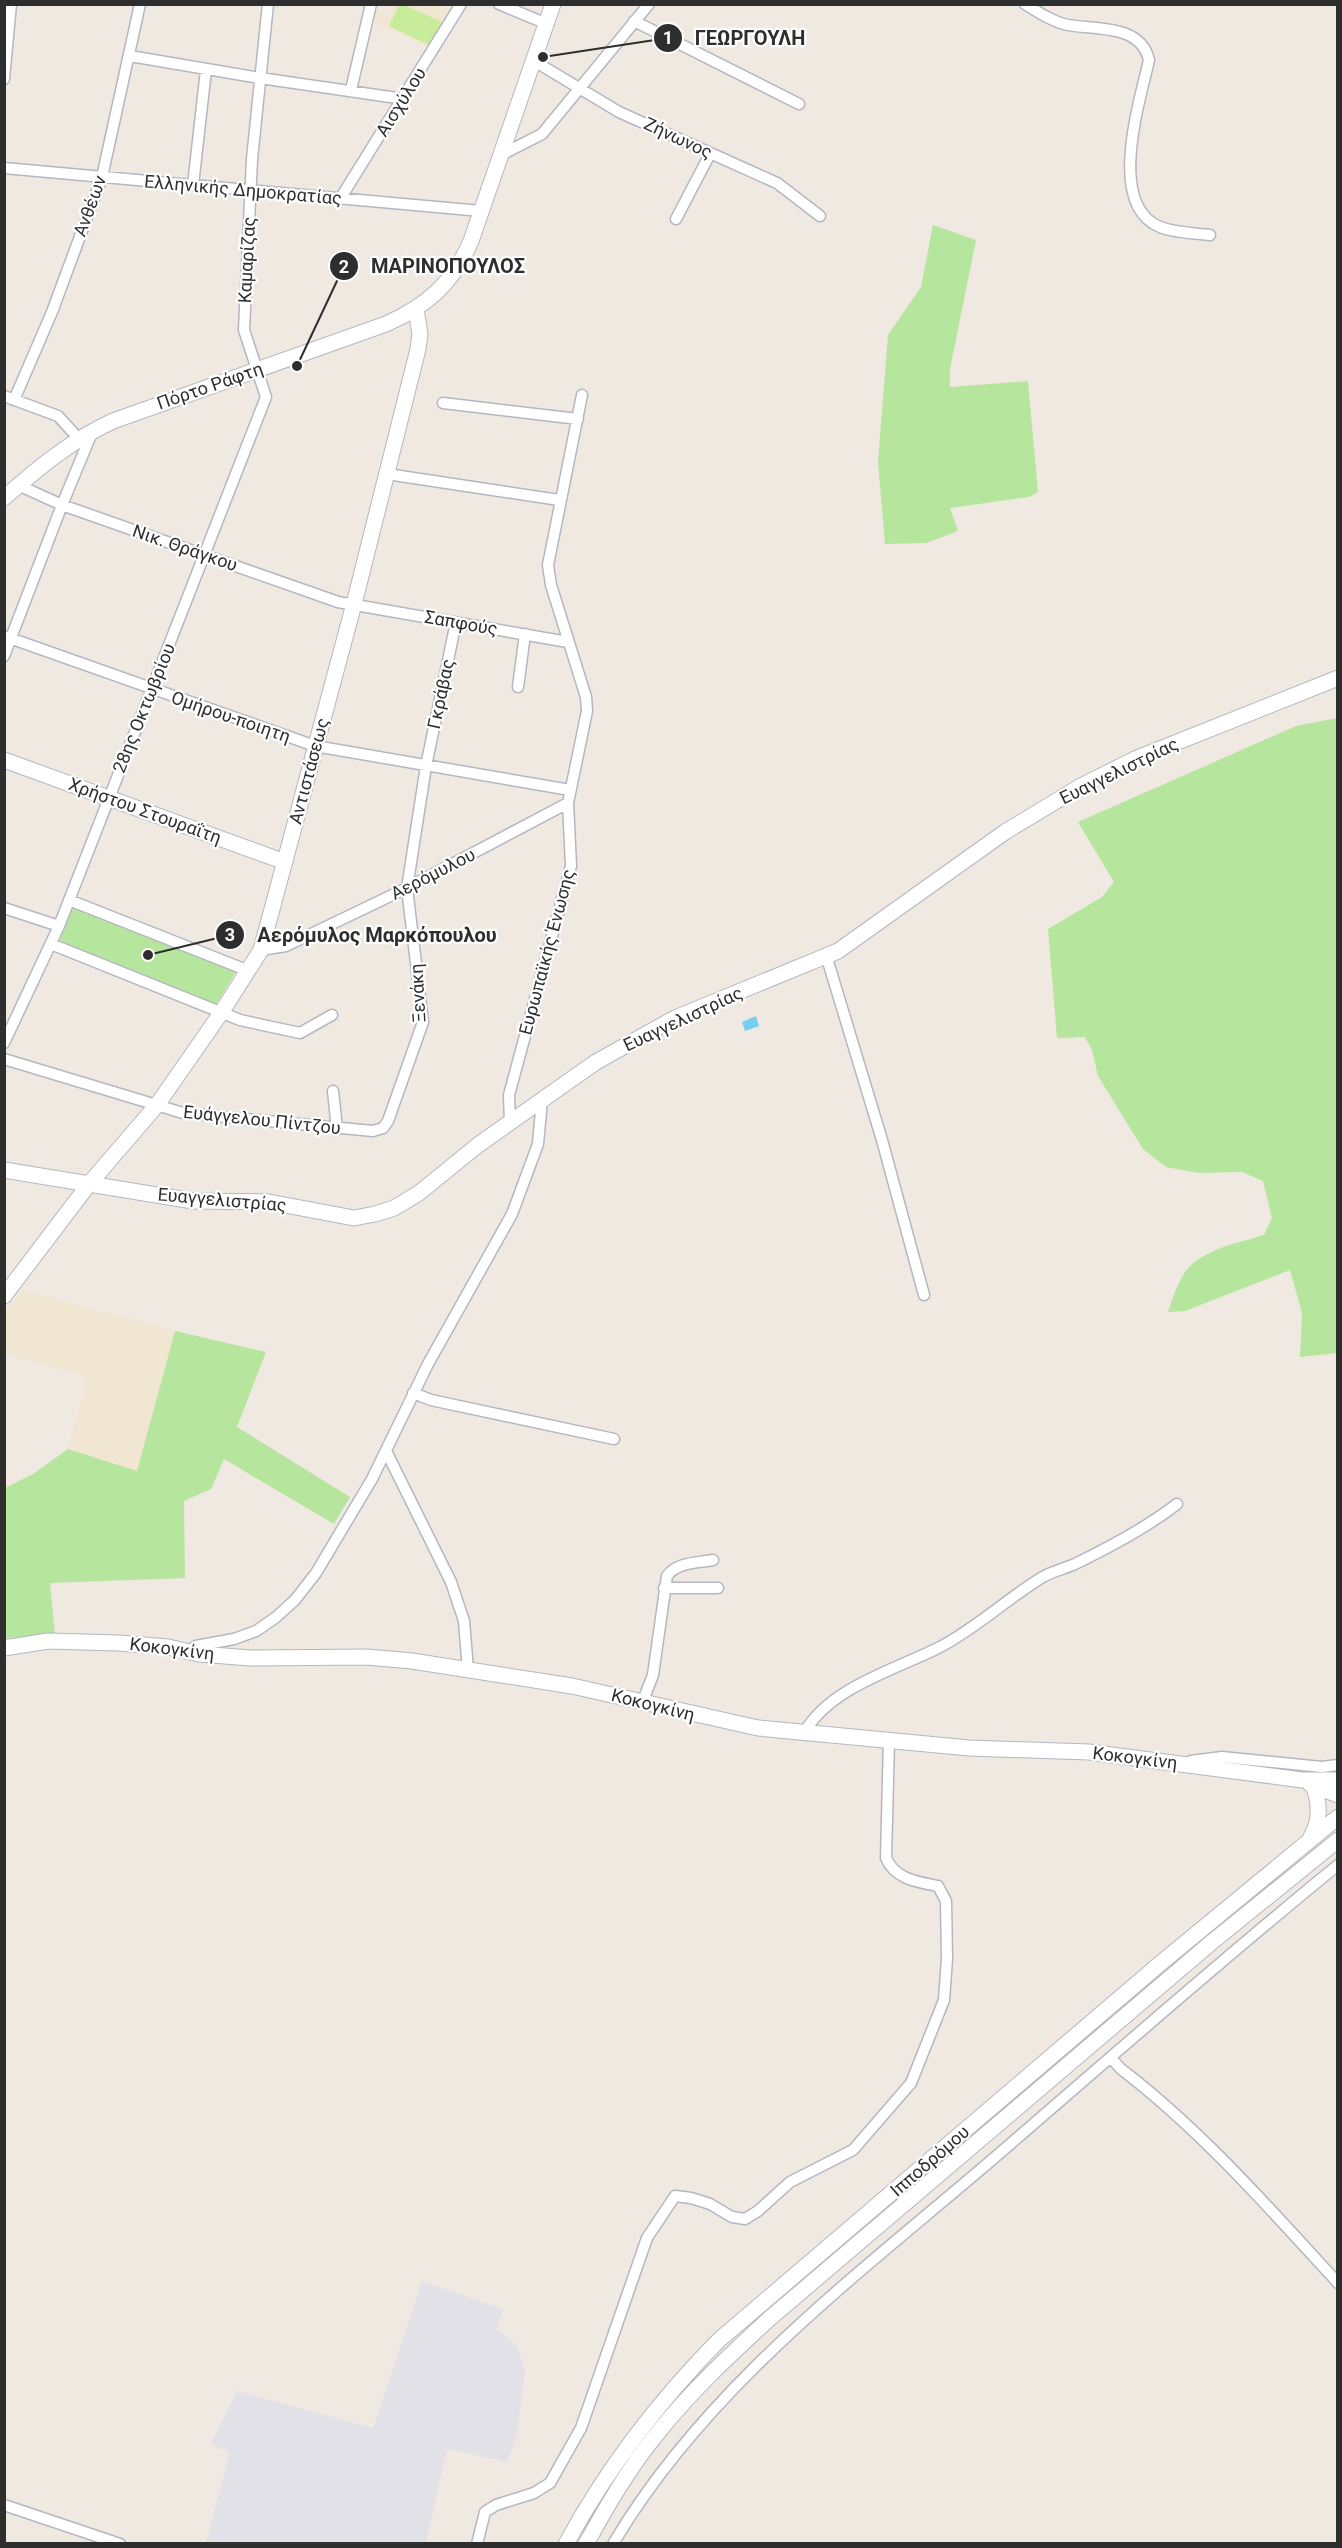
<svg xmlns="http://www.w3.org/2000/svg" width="1342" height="2548" viewBox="0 0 1342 2548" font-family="Roboto,sans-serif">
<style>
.industrial{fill:#e3e1e8}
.education{fill:#f0e6d1}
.green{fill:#b6e59e}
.pitch{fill:#c9ec9a}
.water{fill:#75cff0}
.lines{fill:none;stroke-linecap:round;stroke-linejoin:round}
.street-casing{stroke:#b4b7c1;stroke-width:13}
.secondary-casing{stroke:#b4b7c1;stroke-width:17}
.street{stroke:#fff;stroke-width:10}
.secondary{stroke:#fff;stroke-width:15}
.labels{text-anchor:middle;stroke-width:4.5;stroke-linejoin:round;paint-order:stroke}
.street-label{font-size:18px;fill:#2e2e2e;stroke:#fff}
.leader{fill:none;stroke:#2e2e2e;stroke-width:2}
.callout-dot{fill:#2e2e2e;stroke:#fff;stroke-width:2}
.mark-label{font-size:18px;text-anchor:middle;font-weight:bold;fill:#fff}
.callout-label{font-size:20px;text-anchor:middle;font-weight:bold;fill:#2e2e2e;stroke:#fff;stroke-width:4.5;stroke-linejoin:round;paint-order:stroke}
</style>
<rect width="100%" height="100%" fill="#efe9e1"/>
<path class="industrial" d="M422 2281 503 2309 497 2329 517 2346 525 2370 517 2435 507 2462 447 2449 426 2543H206L230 2452 211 2444 237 2391 373 2428Z"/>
<path class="education" d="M377 5H380L377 10 388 16 395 5H399L389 26 442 22 404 5H437L448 9 450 5H458L432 48 373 22Z
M22 1290 175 1331 137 1471 68 1449 86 1384 80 1374 5 1354 4 1313Z"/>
<path class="green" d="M933 225 976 240 950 369V387L1028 381 1038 492 1029 497 950 508 958 531 926 543 885 544 878 462 888 335 921 287Z
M1337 718V1353L1300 1357 1302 1313 1290 1270 1185 1311 1168 1312C1172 1301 1175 1290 1180 1281 1194 1250 1235 1244 1264 1235L1272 1218 1263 1181 1242 1172 1199 1173 1166 1167 1143 1149 1098 1076 1092 1050 1085 1037 1057 1038 1048 929 1102 897 1114 882 1078 822 1296 726Z
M73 905 237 970 215 1006 59 943Z
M175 1331 266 1352 237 1427 350 1497 334 1524 224 1459 211 1489 184 1501 185 1578 50 1583 55 1635 5 1638V1488L33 1474 68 1449 137 1471Z"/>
<path class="pitch" d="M399 5H404L442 22 431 46 389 26Z"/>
<path class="water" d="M756 1016 759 1026 745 1031 742 1022Z"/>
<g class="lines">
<g class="street-casing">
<path id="street" d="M499 4 547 24
M1025 4C1038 12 1053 22 1068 25 1096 30 1141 24 1149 60 1140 101 1106 205 1160 227 1175 233 1194 233 1210 235
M634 21 799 104
M130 56 260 78 404 99
M534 61 619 112 777 183 820 216
M4 79 11 4
M351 90 371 4
M501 155 542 134 649 4
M4 168 481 211
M193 185 206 70
M340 199 461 4
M676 219 710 154
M4 396 58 416 79 439
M14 400 52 312 102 177 140 4
M443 403 578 419
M387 474 559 500
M18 485 62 505 338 602 568 642
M4 636 315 746 570 790
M4 656 62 505 93 430
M518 687 525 634
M69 900 249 971
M4 908 59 926
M51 944 240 1020 300 1033 332 1015
M261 950 286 946 407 888 568 803
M826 955 882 1140 924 1295
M4 1043 59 926 266 397 244 330 252 159 268 4
M4 1059 183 1113 373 1131 383 1128 388 1121 423 1022 407 888 426 766 456 622
M333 1091 337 1129
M510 1122 509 1095 571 866 568 803 587 711 586 697 551 585 548 565 582 395
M413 1393 431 1400 614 1439
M386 1451 451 1582 464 1621 468 1670
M664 1588H718
M187 1652 196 1646 234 1639 256 1631 275 1618 295 1600 316 1573 372 1479 428 1364 512 1214 538 1144 542 1100
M642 1703 653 1675 667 1576C677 1562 697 1563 713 1560
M804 1733C830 1687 895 1670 940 1647 976 1628 1007 1599 1041 1578 1052 1571 1064 1569 1075 1564 1110 1547 1146 1528 1177 1504
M1191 1761 1222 1757 1322 1767 1338 1765
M1111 2058 1121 2069C1202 2131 1269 2208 1338 2283
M4 2505 120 2544
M477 2544 485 2512 496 2505 534 2493 550 2483 581 2428 647 2238 675 2196 691 2198 710 2204 732 2217 745 2219 758 2211 790 2182 853 2150 911 2083 944 2000 947 1959 946 1901 938 1886C917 1882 895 1879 886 1858L889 1740
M613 2544C703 2392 847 2283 980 2170 1099 2068 1216 1964 1338 1865"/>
</g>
<g class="secondary-casing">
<path id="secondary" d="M4 498C38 468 72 440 113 421L386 324C427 306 453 283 471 241L553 4
M4 760 285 862
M4 1170 193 1201 269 1202 354 1218 375 1214 394 1208 419 1193 478 1145 596 1062 675 1018 838 951 1005 832 1081 786 1135 759 1338 678
M4 1296 89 1184 157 1105 221 1013 261 950 354 604 418 349 420 334 416 309
M4 1648 48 1641 119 1643 168 1647 199 1654 250 1658 367 1657 412 1661 572 1686 758 1728 969 1748 1089 1752 1302 1780H1338
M1310 1784 1338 1795
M1311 1837C1321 1820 1320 1803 1313 1785
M566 2544C607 2468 659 2401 719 2340L1162 1962 1338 1817
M586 2544C607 2506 629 2468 656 2435 690 2392 729 2356 769 2319L1212 1942 1338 1840"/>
</g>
<use href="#street" class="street"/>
<use href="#secondary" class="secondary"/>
</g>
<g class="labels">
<g class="street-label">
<text transform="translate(401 102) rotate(-58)" y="6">Αισχύλου</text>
<text transform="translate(678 138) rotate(25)" y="6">Ζήνωνος</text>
<text transform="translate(243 190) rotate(5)" y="6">Ελληνικής Δημοκρατίας</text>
<text transform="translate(90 206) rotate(-70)" y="6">Ανθέων</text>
<text transform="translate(247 260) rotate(-87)" y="6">Καμαρίζας</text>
<text transform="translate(210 386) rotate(-19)" y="6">Πόρτο Ράφτη</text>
<text transform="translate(185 548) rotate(19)" y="6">Νικ. Θράγκου</text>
<text transform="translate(461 623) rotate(10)" y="6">Σαπφούς</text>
<text transform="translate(441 694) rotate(-78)" y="6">Γκράβας</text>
<text transform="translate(144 708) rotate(-68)" y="6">28ης Οκτωβρίου</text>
<text transform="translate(231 717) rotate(19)" y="6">Ομήρου-ποιητη</text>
<text transform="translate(309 771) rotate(-75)" y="6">Αντιστάσεως</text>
<text transform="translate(1119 771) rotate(-26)" y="6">Ευαγγελιστρίας</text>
<text transform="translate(145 811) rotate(20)" y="6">Χρήστου Στουραΐτη</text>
<text transform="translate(433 874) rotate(-27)" y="6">Αερόμυλου</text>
<text transform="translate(547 952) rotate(-75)" y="6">Ευρωπαϊκής Ένωσης</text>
<text transform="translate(418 993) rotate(-93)" y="6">Ξενάκη</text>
<text transform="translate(683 1019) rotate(-25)" y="6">Ευαγγελιστρίας</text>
<text transform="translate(262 1120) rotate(6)" y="6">Ευάγγελου Πίντζου</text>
<text transform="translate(222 1200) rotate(5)" y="6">Ευαγγελιστρίας</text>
<text transform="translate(172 1649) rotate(7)" y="6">Κοκογκίνη</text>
<text transform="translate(653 1705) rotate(14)" y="6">Κοκογκίνη</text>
<text transform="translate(1135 1758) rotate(7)" y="6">Κοκογκίνη</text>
<text transform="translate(930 2161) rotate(-41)" y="6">Ιπποδρόμου</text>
</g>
</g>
<path class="leader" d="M543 57L668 38M297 366L344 266M148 955L230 935"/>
<g class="callout-dot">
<circle cx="543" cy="57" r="6"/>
<circle cx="297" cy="366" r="6"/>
<circle cx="148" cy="955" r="6"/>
<circle cx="668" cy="38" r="15"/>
<circle cx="344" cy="266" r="15"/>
<circle cx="230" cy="935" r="15"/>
</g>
<g class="mark-label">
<text x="668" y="44">1</text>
<text x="344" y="273">2</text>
<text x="230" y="941">3</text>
</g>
<g class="callout-label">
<text x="750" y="45">ΓΕΩΡΓΟΥΛΗ</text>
<text x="448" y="273">ΜΑΡΙΝΟΠΟΥΛΟΣ</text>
<text x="377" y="942">Αερόμυλος Μαρκόπουλου</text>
</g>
<rect width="1342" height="2548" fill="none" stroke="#2e2e2e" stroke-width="12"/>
</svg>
